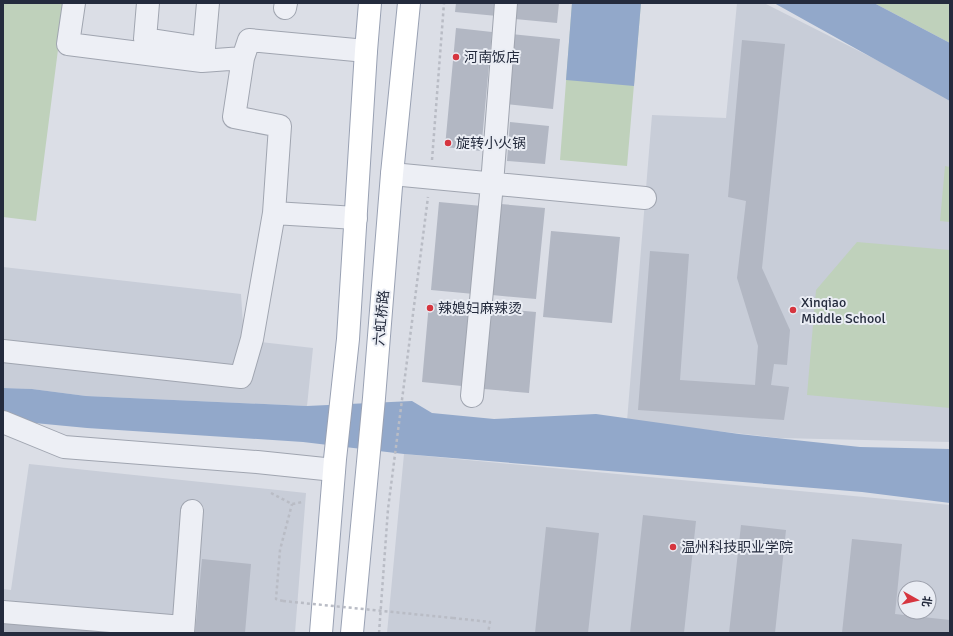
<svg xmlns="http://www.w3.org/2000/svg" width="953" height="636" viewBox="0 0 953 636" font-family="Signika,'Noto Sans SC',sans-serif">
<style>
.built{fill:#c8cdd8;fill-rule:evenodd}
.green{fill:#bfd1bb}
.water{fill:#92a8ca}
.building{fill:#b2b7c3}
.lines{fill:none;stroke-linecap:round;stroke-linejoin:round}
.minor-casing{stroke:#a0a5b0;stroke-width:24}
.major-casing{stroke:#99a1b3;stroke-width:24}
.path{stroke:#b9bcc5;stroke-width:2.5;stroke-dasharray:3 3;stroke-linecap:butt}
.minor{stroke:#edeff5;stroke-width:22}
.major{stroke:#fff;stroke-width:22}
.path-bridge{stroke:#b9bcc5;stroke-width:2.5;stroke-dasharray:3 3;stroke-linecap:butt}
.poi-dot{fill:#d6353f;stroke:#eaedf4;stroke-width:1.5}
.labels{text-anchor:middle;stroke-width:4;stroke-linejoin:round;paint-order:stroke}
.poi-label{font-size:14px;fill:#242b3d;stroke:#eaedf4;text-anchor:start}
.street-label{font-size:14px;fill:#242b3d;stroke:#eaedf4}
</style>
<rect width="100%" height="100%" fill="#dbdee6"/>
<path class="built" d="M737 3H764L950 97V442L779 438 627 421 652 115 726 118Z
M3 267 241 294 244 340 313 348 307 406 86 396 32 389 3 388Z
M404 454 950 505V633H387ZM905 588H929V612H905Z
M29 464 306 493 295 633H3V589L11 590Z"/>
<path class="green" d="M3 3H64L36 221 3 217Z
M572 3H641L627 166 560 160Z
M874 3H950V43Z
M945 166 950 167V222L940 221Z
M857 242 950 250V408L807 395 816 290Z"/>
<path class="water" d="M572 3H641L634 86 566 80Z
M774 3H874L950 43V101Z
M3 388 32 389 86 396 307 406 412 401 432 413 494 419 596 414 739 434 860 447 950 449V503L862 492 404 454 303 442 87 428 3 420Z"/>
<path class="building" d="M456 3H498L497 16 455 12Z
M516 3H559L557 23 515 19Z
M456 28 492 32 481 151 445 147Z
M511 34 560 39 553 109 505 104Z
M742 40 785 44 762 268 790 330 787 365 774 364 771 385 789 387 784 420 638 410 650 251 689 254 680 380 755 385 758 346 737 278 746 201 728 197Z
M510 122 549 126 545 164 507 161Z
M439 202 482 206 474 294 431 290Z
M501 204 545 208 536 299 492 295Z
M551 231 620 237 612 323 543 317Z
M429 303 469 307 462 386 422 382Z
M491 308 536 312 529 393 484 389Z
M643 515 696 521 684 633H630Z
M741 525 786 530 775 633H729Z
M546 527 599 533 588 633H535Z
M852 539 902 544 895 614 950 620V633H842Z
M202 559 251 564 245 633H195Z
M3 621 129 633H3Z"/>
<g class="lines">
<g class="minor-casing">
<path id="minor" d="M74 3 68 44 202 61
M148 3 145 39 204 48 208 3
M285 8 286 3
M204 48 202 61 243 58 249 40 366 51
M392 174 645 198
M274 213 356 218
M3 351 241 377 252 339 274 213 280 126 234 117 243 58
M472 396 492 184 506 3
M3 422 64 447 257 462 334 470
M3 612 183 627
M183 633 192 511"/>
</g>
<g class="major-casing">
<path id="major" d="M321 633 335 459 348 339 366 51 370 3
M352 633 374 398 392 174 409 3"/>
</g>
<path class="path" d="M432 160 444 3
M271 493 292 504 303 502
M283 601 276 599 280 550 292 504
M453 618 490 622 488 633
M379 633 388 509 428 197"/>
<use href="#minor" class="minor"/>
<use href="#major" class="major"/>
<path class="path-bridge" d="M283 601 453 618"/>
</g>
<g class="poi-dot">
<circle cx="456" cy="57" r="4"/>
<circle cx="448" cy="143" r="4"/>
<circle cx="430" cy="308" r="4"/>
<circle cx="793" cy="310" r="4"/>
<circle cx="673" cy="547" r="4"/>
</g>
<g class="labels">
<g class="poi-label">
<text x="464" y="62">河南饭店</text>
<text x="456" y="148">旋转小火锅</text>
<text x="801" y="307">Xinqiao<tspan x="801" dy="16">Middle School</tspan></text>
<text x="438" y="313">辣媳妇麻辣烫</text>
<text x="681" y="552">温州科技职业学院</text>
</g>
<g class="street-label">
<text transform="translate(381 318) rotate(-85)" y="5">六虹桥路</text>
</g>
</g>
<rect width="953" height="636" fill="none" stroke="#242b3d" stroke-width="8"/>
<g transform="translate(917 600) rotate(98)"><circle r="19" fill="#eaedf4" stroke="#9b9fab"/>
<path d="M0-3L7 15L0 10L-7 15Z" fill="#d6353f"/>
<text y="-6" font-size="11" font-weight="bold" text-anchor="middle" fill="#242b3d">北</text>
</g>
</svg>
